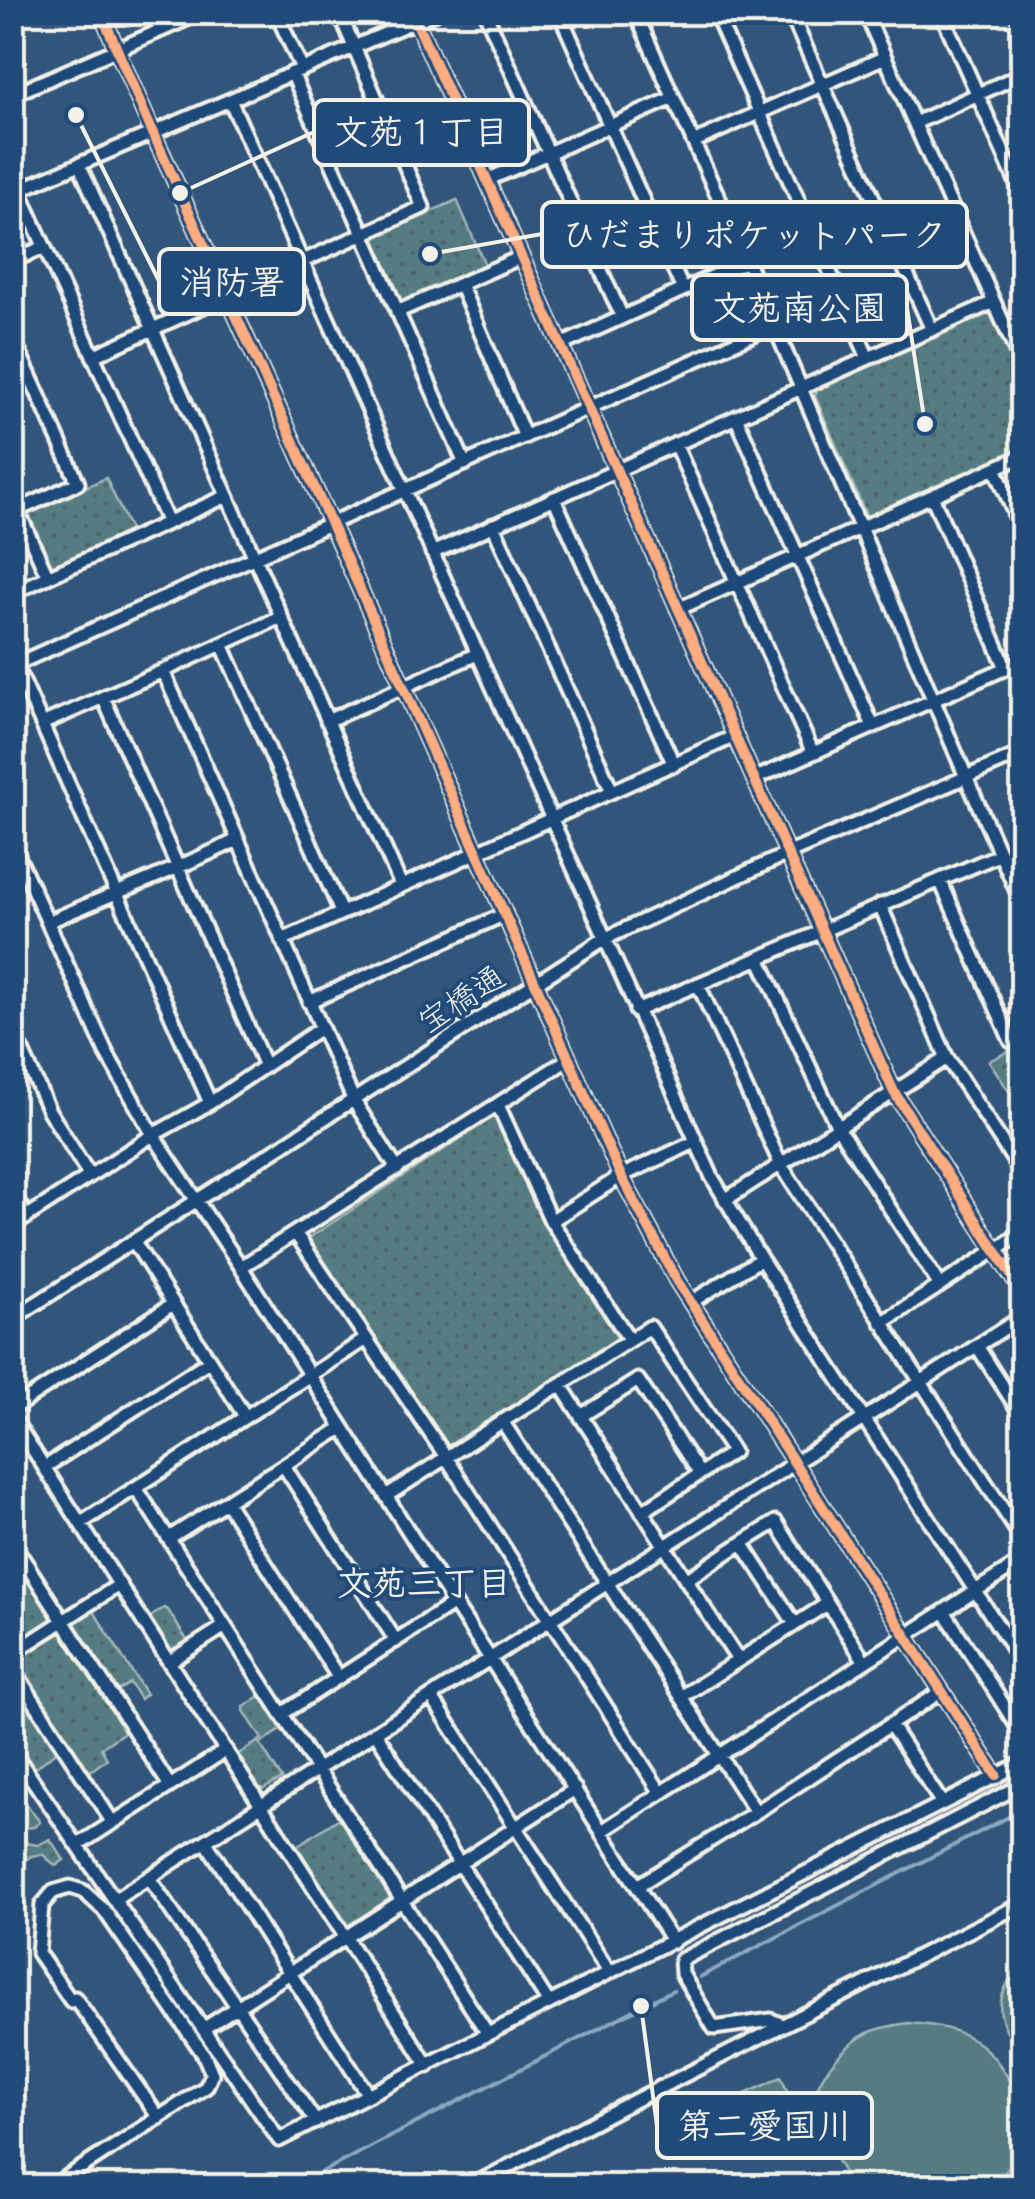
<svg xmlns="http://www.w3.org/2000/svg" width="1035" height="2199" viewBox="0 0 1035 2199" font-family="Mynerve,'Klee One',sans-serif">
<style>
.grass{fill:url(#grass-dots);stroke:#a4b6b6;stroke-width:2.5}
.garden{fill:#557c83;stroke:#a4b6b6;stroke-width:2.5}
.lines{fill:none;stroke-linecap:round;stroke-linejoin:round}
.stream{stroke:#8da7bf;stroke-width:4}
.minor-casing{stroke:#f4f1e8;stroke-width:19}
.minor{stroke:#1f4a7a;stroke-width:11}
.cycleway-casing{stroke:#1f4a7a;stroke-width:16}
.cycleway{stroke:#ffac80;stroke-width:10}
.labels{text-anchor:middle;stroke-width:8;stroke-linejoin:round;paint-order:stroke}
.street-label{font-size:32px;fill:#f4f1e8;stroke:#1f4a7a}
.neighbourhood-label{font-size:35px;font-weight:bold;fill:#f4f1e8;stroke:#1f4a7a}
.leader{fill:none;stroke:#f4f1e8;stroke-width:4}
.callout-dot{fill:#f4f1e8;stroke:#1f4a7a;stroke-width:4}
.callout{fill:#1f4a7a;stroke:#f4f1e8;stroke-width:4}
.callout-label{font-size:35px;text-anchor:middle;font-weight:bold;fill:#f4f1e8}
</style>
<defs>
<pattern id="grass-dots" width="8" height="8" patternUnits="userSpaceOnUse" patternTransform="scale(2.5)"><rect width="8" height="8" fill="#557c83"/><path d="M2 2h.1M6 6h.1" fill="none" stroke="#506568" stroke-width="1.8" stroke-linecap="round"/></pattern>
</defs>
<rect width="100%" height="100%" fill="#31557b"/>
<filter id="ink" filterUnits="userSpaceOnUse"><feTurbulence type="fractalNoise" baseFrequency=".01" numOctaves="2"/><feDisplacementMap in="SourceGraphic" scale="20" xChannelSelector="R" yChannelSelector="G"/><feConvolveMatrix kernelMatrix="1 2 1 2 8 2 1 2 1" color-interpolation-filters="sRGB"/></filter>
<g filter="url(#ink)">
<path class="grass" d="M457 200 485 265 405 301 399 299 375 244 376 236Z
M989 310 994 313 1022 379V451L871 517 866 515 815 396 817 390Z
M106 478 131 532 50 568 25 514Z
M1022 1045V1111L989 1061Z
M495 1116 542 1219 618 1339 447 1446 309 1238Z
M23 1580 31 1583 53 1616 52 1622 13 1647V1587Z
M164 1608 168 1610 188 1642 169 1650 149 1618Z
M93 1610 146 1694 140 1699 130 1683 116 1692 75 1627 77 1620Z
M61 1633 126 1731 101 1748 107 1759 88 1773 17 1662 18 1656Z
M12 1678 58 1750 32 1771 13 1742Z
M263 1694 285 1727 260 1744 282 1779 263 1789 258 1788 237 1755 262 1739 244 1711V1707Z
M16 1791 40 1822 34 1827 24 1828 26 1843 38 1845 50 1839 64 1860 56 1866 42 1854 31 1856 13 1871 12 1793Z
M341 1817 392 1895 391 1903 351 1927 345 1925 295 1847Z"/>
<path class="garden" d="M1022 1962V2062C1017 2049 1003 2028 1001 2015 997 1998 1011 1974 1022 1962Z
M908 2023C933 2025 960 2028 981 2045 1024 2080 1035 2148 993 2186H851C842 2169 816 2125 814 2110 810 2082 846 2042 870 2032 882 2027 895 2025 908 2023Z
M781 2077 804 2129 771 2145 739 2097Z"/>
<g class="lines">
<path class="stream" d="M700 1977 1022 1810
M295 2186 673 1990"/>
<g class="minor-casing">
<path id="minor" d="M101 12 152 131 331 524 621 1176 677 1281 996 1775
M276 12 302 69
M485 12 622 317
M559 12 683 290
M635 12 747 261 966 777 1022 903
M715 12 868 358
M790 12 932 330
M865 12 1022 365
M941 12 1022 195
M1016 12 1022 28
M416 21 894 1092 1022 1292
M292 73 465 464
M12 95 203 12
M230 100 712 1177 761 1259 1022 1663
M915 123 1022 74
M693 142 885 57
M79 164 401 885
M487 180 673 98
M19 190 168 523
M12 193 436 12
M12 261 44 247
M460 284 525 437
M397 312 521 257
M12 336 78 483 18 510
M561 345 747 261
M93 356 423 207 339 12
M736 417 873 726
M675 444 813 753
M995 468 1022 531
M932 496 1006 668
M12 498 48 577
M554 498 674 765
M493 525 612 791
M432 553 994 302
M12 593 227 496
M678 609 1022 456
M222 644 341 912
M13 659 210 1103
M12 666 774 325
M163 671 354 1101 397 1169
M103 697 265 1066
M327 721 477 654
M42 724 163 671 281 617
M754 779 1022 661
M12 843 107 1054 153 1135 241 1267 454 1603 673 1942
M940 880 1011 1041 1022 1036
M880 905 947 1058 1022 1173
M48 922C111 894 175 871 237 840
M282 940 735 736
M759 958 838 1128 940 1286
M698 984 781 1165 1022 1539
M309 1002 505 914
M636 1011 1001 854
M12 1028 49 1111 90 1176
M498 1105 551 1221 629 1339
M12 1188 26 1218
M725 1200 947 1058
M551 1221 621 1176 695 1142
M12 1226 153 1135 210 1103 321 1028
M296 1234 446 1457 661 1793
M134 1242 245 1416
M241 1267 569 1059
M691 1302 761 1259
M12 1319 604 939 787 854 1022 753
M882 1323 1022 1233
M977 1346 1022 1416
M560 1384 738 1660
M12 1409 173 1304
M581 1416 638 1380 700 1474
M12 1417 428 2066
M502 1421 756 1812
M284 1466 396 1641
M45 1467 209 1361
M136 1488 488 2034
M386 1496 650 1327 733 1452 642 1512
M227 1503 338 1677
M81 1523 366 1339
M169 1538 342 1428
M12 1542 170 1786
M12 1576 28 1566
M686 1580 742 1543
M944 1611 1022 1734
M795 1624 742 1543 776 1522 865 1662
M12 1654 119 1585
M169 1662 225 1626
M12 1667 113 1823
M431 1696 609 1972
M681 1697 827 1604
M282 1714 454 1603
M891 1726 942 1803
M375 1732 549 2003
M12 1750 279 2140 1022 1763
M602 1831 1022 1561
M206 1842 368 2095
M78 1845 226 1750
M149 1878 316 2122
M637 1886 756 1812 942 1691
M114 1900 1022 1317
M783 2025 771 2020 714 2028 682 1974 681 1960 1022 1785
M203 2029 575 1789
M53 2186 206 2087 212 2074 204 2055 104 1910 83 1891 70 1887 53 1892 42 1905 38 1953 71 2001 75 1998 159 2118
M471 2186 620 2108 1022 1904"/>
</g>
<use href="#minor" class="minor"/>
<g class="cycleway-casing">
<path id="cycleway" d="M101 12 152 131 331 524 621 1176 677 1281 996 1775
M416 21 894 1092 1022 1292"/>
</g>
<use href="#cycleway" class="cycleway"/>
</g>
</g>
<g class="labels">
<g class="street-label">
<text transform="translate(461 999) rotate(-33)" y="11">宝橋通</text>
</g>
<g class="neighbourhood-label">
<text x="424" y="1595">文苑三丁目</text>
</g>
</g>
<path class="leader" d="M180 193L314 132M430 254L542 234M76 115L159 281M925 424L907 308M641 2006L657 2126"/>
<g class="callout-dot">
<circle cx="180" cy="193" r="10"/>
<circle cx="430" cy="254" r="10"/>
<circle cx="76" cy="115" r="10"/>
<circle cx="925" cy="424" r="10"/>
<circle cx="641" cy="2006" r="10"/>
</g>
<g class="callout">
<rect x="314" y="100" width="215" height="65" rx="10"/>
<rect x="542" y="202" width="425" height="65" rx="10"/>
<rect x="159" y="249" width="145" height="65" rx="10"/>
<rect x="692" y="275" width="215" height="65" rx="10"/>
<rect x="657" y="2093" width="215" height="65" rx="10"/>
</g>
<g class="callout-label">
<text x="421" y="144">文苑１丁目</text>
<text x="754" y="247">ひだまりポケットパーク</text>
<text x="232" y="294">消防署</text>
<text x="799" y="320">文苑南公園</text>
<text x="765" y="2138">第二愛国川</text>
</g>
<rect width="1035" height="2199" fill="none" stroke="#1f4a7a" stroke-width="50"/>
<rect x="25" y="25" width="985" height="2149" fill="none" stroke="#f4f1e8" stroke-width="4" filter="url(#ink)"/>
</svg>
